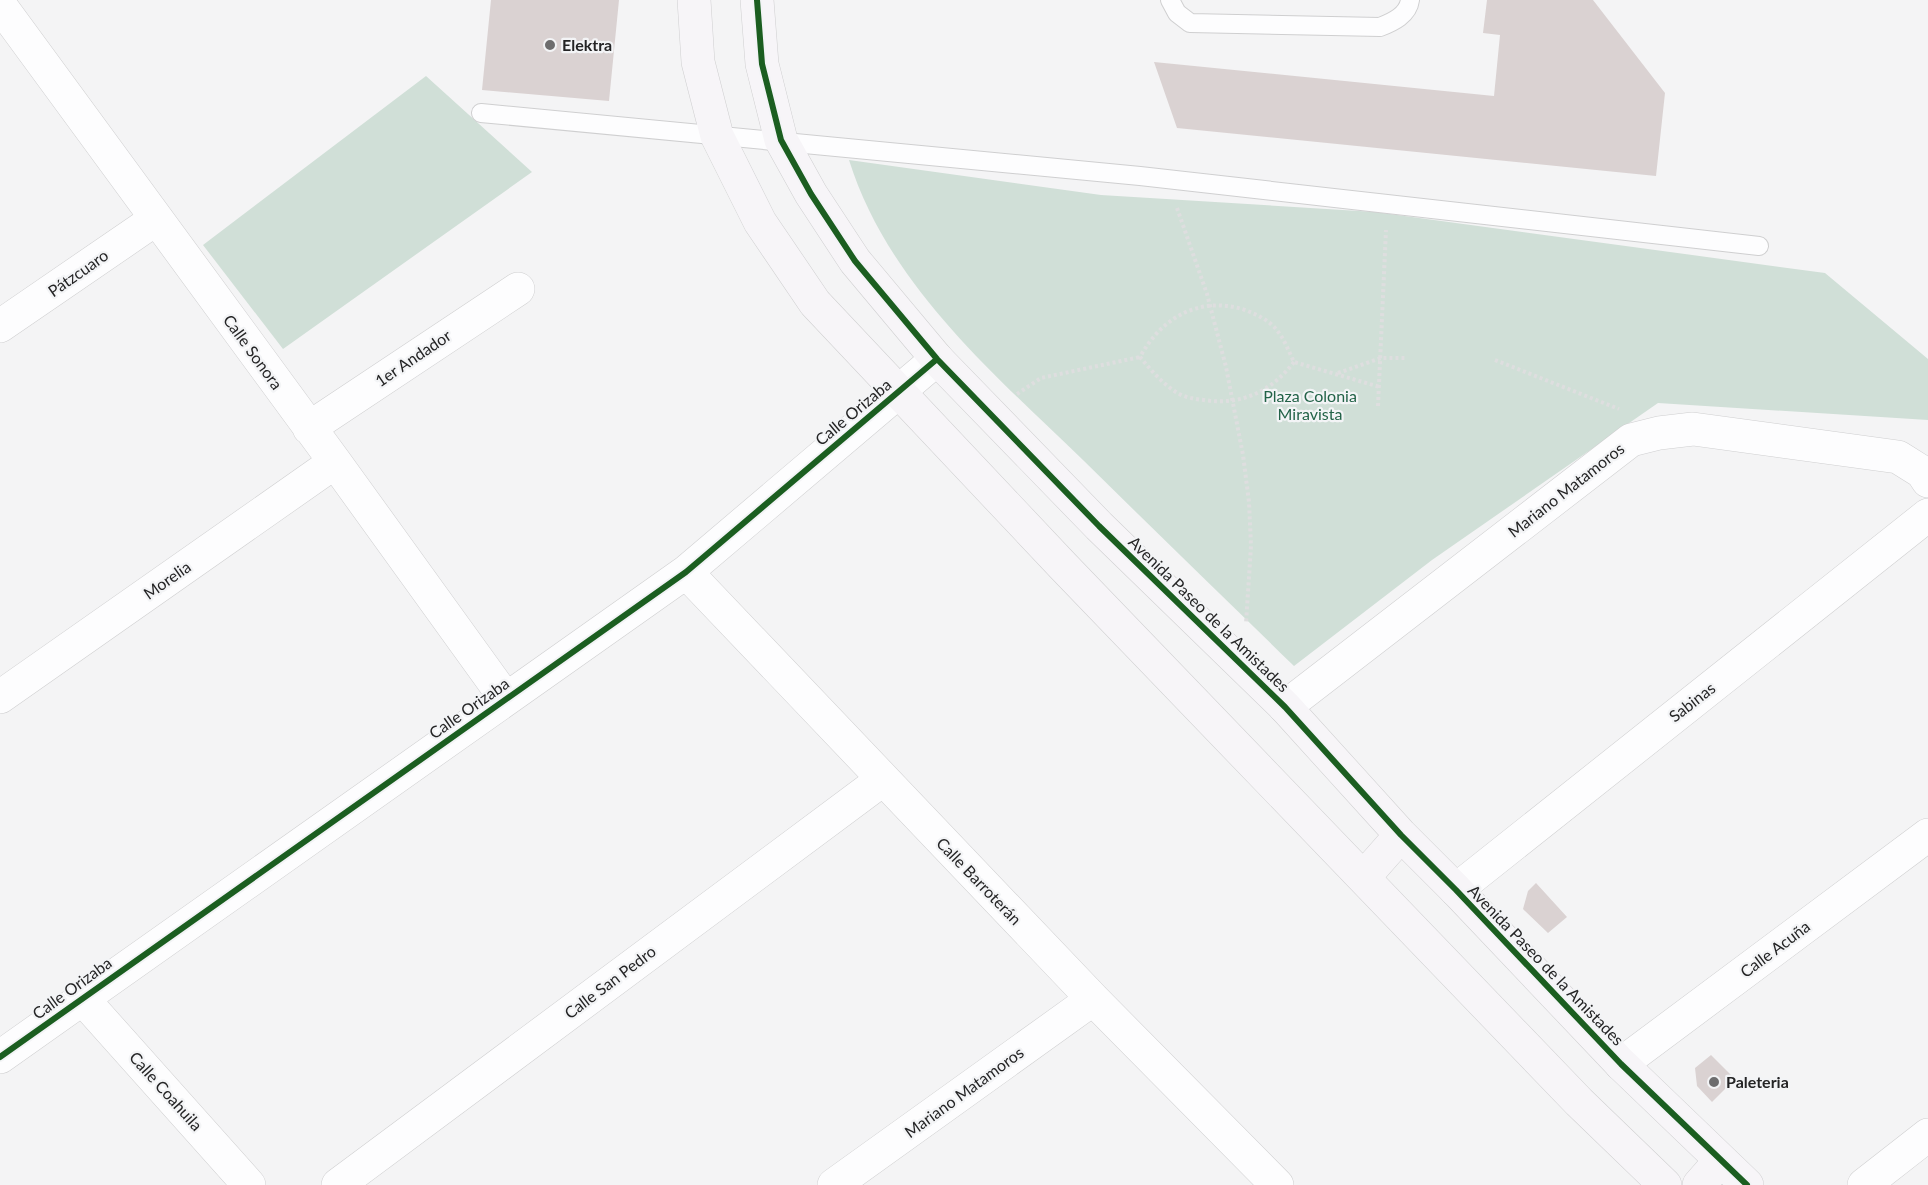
<svg xmlns="http://www.w3.org/2000/svg" width="1928" height="1185" viewBox="0 0 1928 1185" font-family="Lato,sans-serif">
<style>
.green{fill:#d0dfd7}
.building{fill:#dad2d2}
.lines{fill:none;stroke-linecap:round;stroke-linejoin:round}
.lane-casing{stroke:#cfcfd0;stroke-width:20}
.street-casing{stroke:#cfcfd0;stroke-width:34}
.secondary-casing{stroke:#cfcfd0;stroke-width:34}
.path{stroke:#dededf;stroke-width:4;stroke-dasharray:3 3;stroke-linecap:butt}
.lane{stroke:#fdfdfe;stroke-width:18}
.street{stroke:#fdfdfe;stroke-width:33}
.secondary{stroke:#f7f5f8;stroke-width:33}
.cycleway-casing{stroke:#f3f4f6;stroke-width:10}
.cycleway{stroke:#1b5e20;stroke-width:6}
.poi-dot{fill:#6d6d6e;stroke:#f3f4f6;stroke-width:2}
.labels{text-anchor:middle;stroke-width:4.5;stroke-linejoin:round;paint-order:stroke}
.poi-label{font-size:16px;font-weight:bold;fill:#242425;stroke:#f3f4f6;text-anchor:start}
.street-label{font-size:16px;fill:#242425;stroke:#f3f4f6}
.park-label{font-size:16px;fill:#236348;stroke:#f3f4f6}
</style>
<rect width="100%" height="100%" fill="#f4f4f5"/>
<path class="green" d="M426 76 532 172 283 349 203 245Z
M849 160 1101 195 1375 212 1825 273 1928 359V420L1658 403 1432 560 1294 666C1223 597 1153 529 1083 460 992 372 888 284 849 160Z"/>
<path class="building" d="M491 0H619L609 101 482 90Z
M1487 0H1593L1665 93 1656 176 1177 128 1154 62 1494 96 1500 35 1483 33Z
M1536 883 1567 917 1548 933 1523 909 1528 891Z
M1711 1055 1735 1079 1712 1102 1697 1086 1695 1068Z"/>
<g class="lines">
<g class="lane-casing">
<path id="lane" d="M1170 0 1177 13 1190 23 1380 27C1393 22 1408 15 1410 0
M481 113 1140 176 1759 246"/>
</g>
<g class="street-casing">
<path id="street" d="M0 5 335 462 506 699
M0 326 156 219
M309 428 518 289
M686 572 1093 999 1277 1185
M0 697 335 462
M1285 707 1631 440 1659 433 1693 429 1898 457 1922 472 1928 481
M1456 890 1928 515
M82 998 249 1185
M0 1057 686 572 937 359
M1621 1064 1928 835
M338 1185 882 780
M834 1185 1093 999
M1864 1185 1928 1135"/>
</g>
<g class="secondary-casing">
<path id="secondary" d="M694 0 698 62 717 136 760 222 815 303 1063 566 1579 1102 1665 1185
M757 0 762 64 781 140 811 194 855 261 937 359 1099 526 1285 707 1401 835 1456 890 1621 1064 1747 1185
M1364 877 1401 835
M1699 1185 1721 1160"/>
</g>
<path class="path" d="M1177 208 1207 294 1226 367 1243 455 1249 502 1251 546 1246 623
M1495 360 1619 409
M1294 362C1272 391 1241 406 1204 400 1193 399 1182 397 1173 390 1160 381 1150 369 1140 357 1161 318 1200 295 1245 310 1258 315 1271 321 1279 333 1285 341 1289 352 1294 362L1380 387
M1338 373 1381 358H1406
M1017 394 1041 378 1140 357
M1378 406 1386 230"/>
<use href="#lane" class="lane"/>
<use href="#street" class="street"/>
<use href="#secondary" class="secondary"/>
<g class="cycleway-casing">
<path id="cycleway" d="M757 0 762 64 781 140 811 194 855 261 937 359 1099 526 1285 707 1401 835 1456 890 1621 1064 1747 1185
M0 1057 686 572 937 359"/>
</g>
<use href="#cycleway" class="cycleway"/>
</g>
<g class="poi-dot">
<circle cx="550" cy="45" r="6"/>
<circle cx="1714" cy="1082" r="6"/>
</g>
<g class="labels">
<g class="poi-label">
<text x="562" y="51">Elektra</text>
<text x="1726" y="1088">Paleteria</text>
</g>
<g class="street-label">
<text transform="translate(78 273) rotate(-35)" y="6">Pátzcuaro</text>
<text transform="translate(253 352) rotate(54)" y="6">Calle Sonora</text>
<text transform="translate(413 358) rotate(-34)" y="6">1er Andador</text>
<text transform="translate(853 412) rotate(-40)" y="6">Calle Orizaba</text>
<text transform="translate(1566 490) rotate(-38)" y="6">Mariano Matamoros</text>
<text transform="translate(167 580) rotate(-35)" y="6">Morelia</text>
<text transform="translate(1209 614) rotate(44)" y="6">Avenida Paseo de la Amistades</text>
<text transform="translate(1692 702) rotate(-38)" y="6">Sabinas</text>
<text transform="translate(469 708) rotate(-35)" y="6">Calle Orizaba</text>
<text transform="translate(979 881) rotate(46)" y="6">Calle Barroterán</text>
<text transform="translate(1775 949) rotate(-37)" y="6">Calle Acuña</text>
<text transform="translate(1546 965) rotate(46)" y="6">Avenida Paseo de la Amistades</text>
<text transform="translate(610 982) rotate(-37)" y="6">Calle San Pedro</text>
<text transform="translate(72 988) rotate(-36)" y="6">Calle Orizaba</text>
<text transform="translate(166 1091) rotate(48)" y="6">Calle Coahuila</text>
<text transform="translate(964 1092) rotate(-36)" y="6">Mariano Matamoros</text>
</g>
<g class="park-label">
<text x="1310" y="402">Plaza Colonia<tspan x="1310" dy="18">Miravista</tspan></text>
</g>
</g>
</svg>
